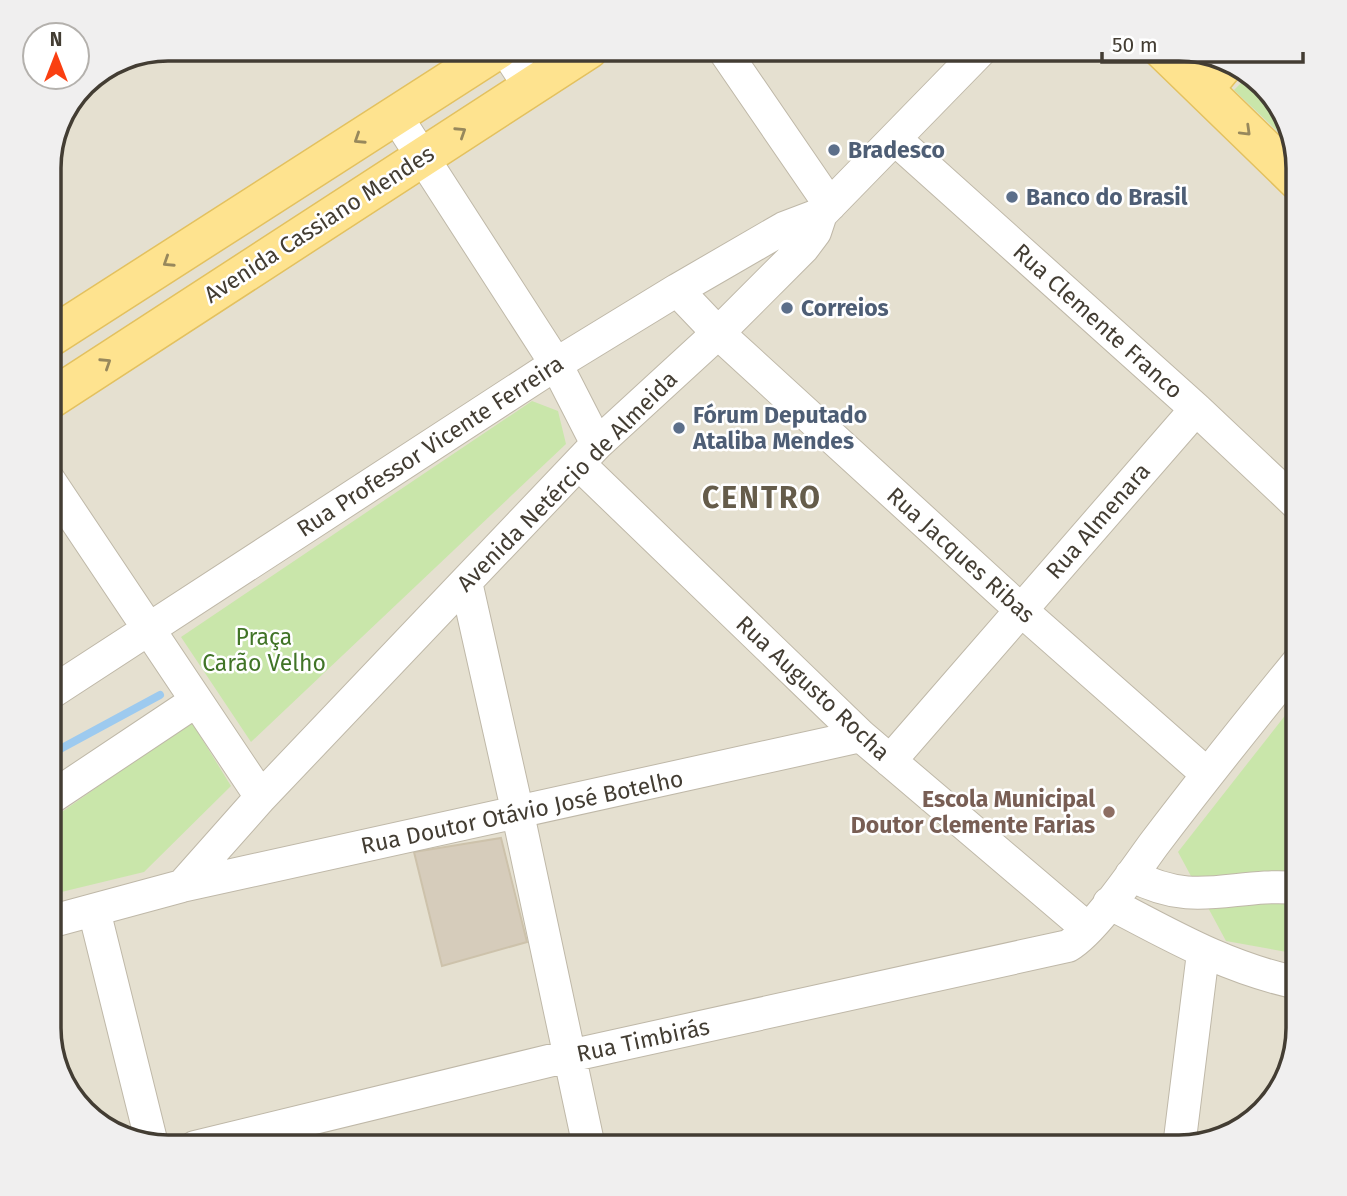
<svg xmlns="http://www.w3.org/2000/svg" width="1347" height="1196" viewBox="0 0 1347 1196" font-family="'Fira Sans',sans-serif">
<style>
.residential{fill:#e5e0d0}
.green{fill:#c9e6aa}
.lines{fill:none;stroke-linecap:round;stroke-linejoin:round}
.stream{stroke:#9dcaef;stroke-width:8}
.building{fill:#d6ccbb;stroke:#cdc2ab;stroke-width:2}
.minor-casing{stroke:#bfb8a8;stroke-width:34}
.major-casing{stroke:#e3c15f;stroke-width:41}
.minor{stroke:#fff;stroke-width:32}
.major{stroke:#fee38f;stroke-width:38}
.oneway{stroke:#97885c}
.service-dot{fill:#5c6f8a;stroke:#fff;stroke-width:2.5}
.education-dot{fill:#8d6e63;stroke:#fff;stroke-width:2.5}
.labels{text-anchor:middle;stroke-width:5;stroke-linejoin:round;paint-order:stroke}
.service-label{font-size:23px;font-weight:bold;fill:#4e5e75;stroke:#fff;text-anchor:start}
.street-label{font-size:23px;fill:#433d33;stroke:#fff}
.park-label{font-size:23px;fill:#417427;stroke:#fff}
.education-label{font-size:23px;font-weight:bold;fill:#785e54;stroke:#fff;text-anchor:end}
.district-label{font-size:30px;font-weight:bold;letter-spacing:2px;fill:#655c4a;stroke:#fff}
.rim{fill:none;stroke:#433d33;stroke-width:3.5}
</style>
<rect width="100%" height="100%" fill="#f1ede2"/>
<path class="residential" d="M169 49H1179L1225 58 1263 84 1289 122 1298 169V1035L1263 1112 1225 1138 1178 1147H168L122 1138 84 1112 49 1035V160L61 116 89 79Z"/>
<path class="green" d="M1242 82C1274 104 1285 105 1293 146L1234 90Z
M532 401 558 411 566 444 251 742 181 637Z
M1298 699V954L1226 941 1178 852Z
M191 721 231 786 144 872 49 895V821Z"/>
<g class="lines">
<path class="stream" d="M49 755 160 695"/>
</g>
<path class="building" d="M501 838 527 942 442 966 414 852Z"/>
<g class="lines">
<g class="minor-casing">
<path id="minor" d="M505 49 530 87
M723 49 830 205
M396 116 556 364 597 444
M895 139 1196 409 1298 505
M677 290 718 333 1021 610 1207 774
M579 464 861 736 1088 929
M49 480 261 797
M466 582 518 814 589 1147
M49 694 556 364 677 290 784 228 821 214
M890 761 1196 409
M49 799 196 701
M1131 875C1197 910 1232 882 1298 888
M182 886 261 797 597 444 718 333 803 248 815 232 821 214 982 49
M1109 903C1172 936 1227 968 1298 983
M94 910 152 1144
M49 922 182 886 861 736
M195 1147 569 1056 1068 946C1094 931 1135 870 1154 844 1201 782 1249 722 1298 662
M1179 1147 1203 953"/>
</g>
<g class="major-casing">
<path id="major" d="M1162 49 1298 181
M1204 89 1228 60
M49 338 499 49
M49 400 589 49"/>
</g>
<use href="#minor" class="minor"/>
<use href="#major" class="major"/>
</g>
<defs><path id="oneway-chevron" d="M-2-3.5L2.5 0L-2 3.5" fill="none" stroke-width="1.6" stroke-linecap="round" stroke-linejoin="round" transform="scale(1.75)"/></defs>
<g class="oneway">
<use href="#oneway-chevron" transform="translate(1246 131) rotate(44)"/>
<use href="#oneway-chevron" transform="translate(461 132) rotate(-33)"/>
<use href="#oneway-chevron" transform="translate(359 139) rotate(147)"/>
<use href="#oneway-chevron" transform="translate(168 262) rotate(147)"/>
<use href="#oneway-chevron" transform="translate(106 363) rotate(-33)"/>
</g>
<g class="service-dot">
<circle cx="834" cy="150" r="7"/>
<circle cx="1012" cy="197" r="7"/>
<circle cx="787" cy="308" r="7"/>
<circle cx="679" cy="428" r="7"/>
</g>
<circle class="education-dot" cx="1109" cy="812" r="7"/>
<g class="labels">
<g class="service-label">
<text x="848" y="158">Bradesco</text>
<text x="1026" y="205">Banco do Brasil</text>
<text x="801" y="316">Correios</text>
<text x="693" y="423">Fórum Deputado<tspan x="693" dy="26">Ataliba Mendes</tspan></text>
</g>
<g class="street-label">
<text transform="translate(319 224) rotate(-33)" y="8">Avenida Cassiano Mendes</text>
<text transform="translate(1098 321) rotate(42)" y="8">Rua Clemente Franco</text>
<text transform="translate(430 446) rotate(-33)" y="8">Rua Professor Vicente Ferreira</text>
<text transform="translate(567 481) rotate(-45)" y="8">Avenida Netércio de Almeida</text>
<text transform="translate(1098 521) rotate(-49)" y="8">Rua Almenara</text>
<text transform="translate(961 555) rotate(42)" y="8">Rua Jacques Ribas</text>
<text transform="translate(813 688) rotate(43)" y="8">Rua Augusto Rocha</text>
<text transform="translate(522 812) rotate(-12)" y="8">Rua Doutor Otávio José Botelho</text>
<text transform="translate(643 1040) rotate(-12)" y="8">Rua Timbirás</text>
</g>
<g class="park-label">
<text x="264" y="645">Praça<tspan x="264" dy="26">Carão Velho</tspan></text>
</g>
<g class="education-label">
<text x="1095" y="807">Escola Municipal<tspan x="1095" dy="26">Doutor Clemente Farias</tspan></text>
</g>
<g class="district-label">
<text x="762" y="508">CENTRO</text>
</g>
</g>
<path d="M0 0H1347V1196H0ZM168 61H1179A107 107 0 0 1 1286 168V1028A107 107 0 0 1 1179 1135H168A107 107 0 0 1 61 1028V168A107 107 0 0 1 168 61Z" fill="#f0efef" fill-rule="evenodd"/>
<path class="rim" d="M168 61H1179A107 107 0 0 1 1286 168V1028A107 107 0 0 1 1179 1135H168A107 107 0 0 1 61 1028V168A107 107 0 0 1 168 61Z"/>
<g transform="translate(56 56)"><circle r="33" fill="#ffffff" stroke="#b4b1ad" stroke-width="2"/>
<path d="M0-5L12 26L0 18L-12 26Z" fill="#fa3f11"/>
<text y="-10" font-size="19" font-weight="bold" text-anchor="middle" fill="#433d33">N</text>
</g>
<path d="M1102 52v10h201v-10" fill="none" stroke="#433d33" stroke-width="3.5"/>
<text x="1112" y="52" font-size="21" fill="#433d33" stroke="#ffffff" stroke-width="5" paint-order="stroke">50 m</text>
</svg>
